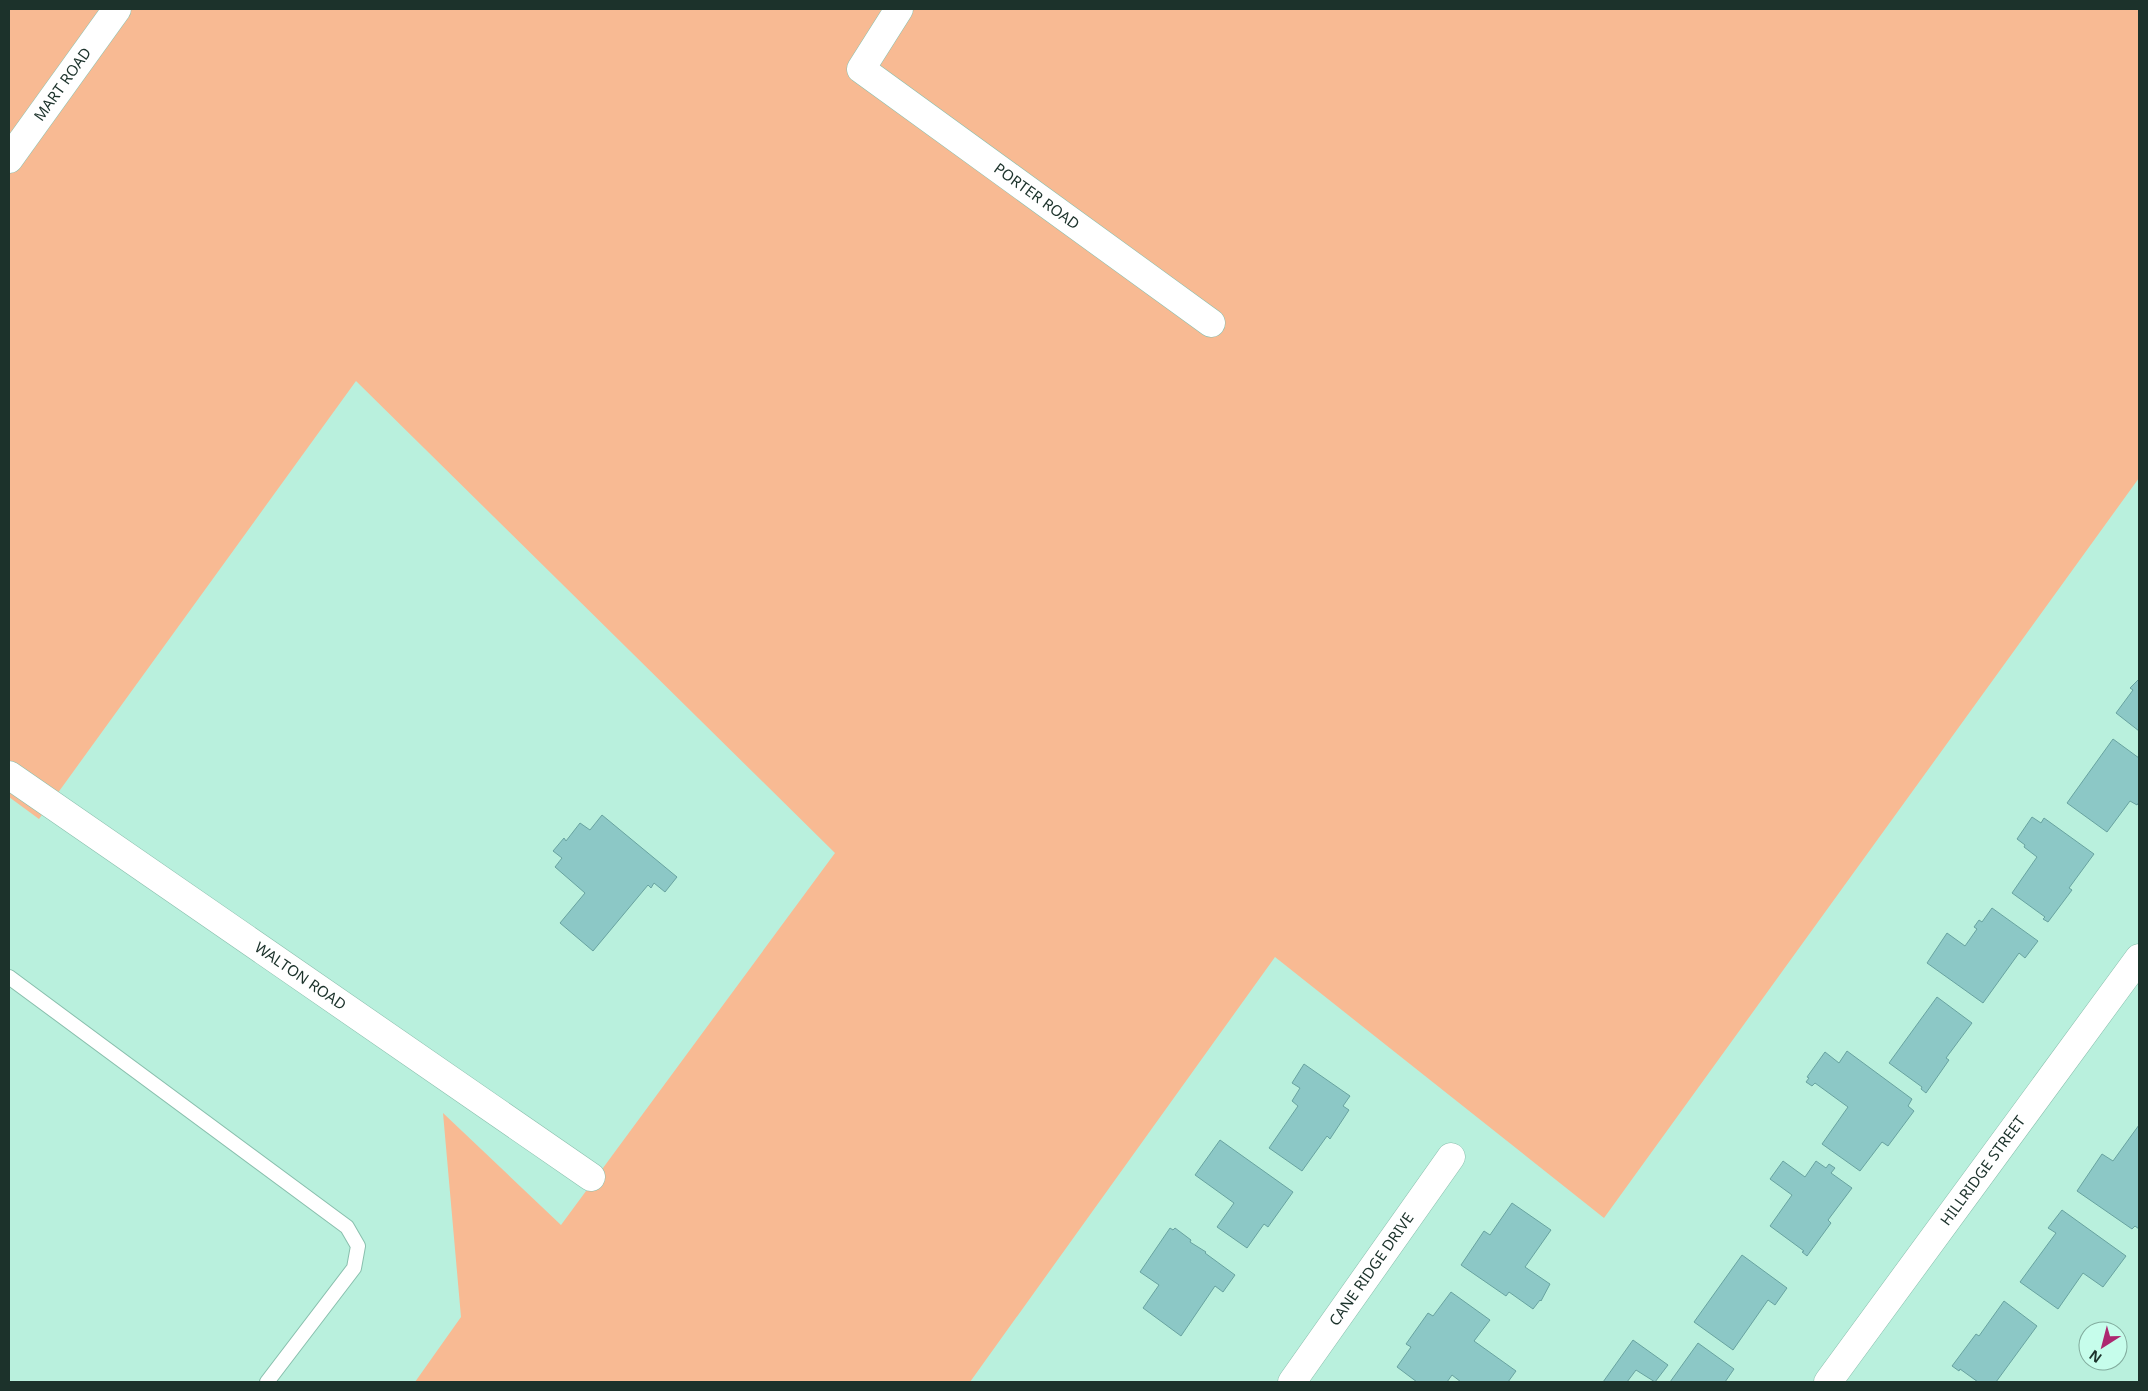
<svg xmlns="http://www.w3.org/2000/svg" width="2148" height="1391" viewBox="0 0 2148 1391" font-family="'Noto Sans',sans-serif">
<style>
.green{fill:#f8ba93}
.building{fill:#8cc8c6;stroke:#68a3a0}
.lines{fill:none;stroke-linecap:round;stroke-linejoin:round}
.lane-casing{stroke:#89bfad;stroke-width:16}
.street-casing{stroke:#89bfad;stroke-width:29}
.lane{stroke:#fff;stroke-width:14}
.street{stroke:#fff;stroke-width:28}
.labels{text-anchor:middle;stroke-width:4;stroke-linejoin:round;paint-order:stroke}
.street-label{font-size:15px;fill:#1c322b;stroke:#c6fdeb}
</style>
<rect width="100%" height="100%" fill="#b9f0dd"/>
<path class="green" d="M9 9H2139V478L1604 1218 1275 957 970 1382H415L461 1317 443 1113 561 1225 835 853 356 381 39 819 9 797Z"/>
<path class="building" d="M2139 679V731L2116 713 2133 690 2130 688Z
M2113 739 2139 758V802L2137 805 2130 801 2107 832 2067 803Z
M602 815 677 877 665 892 654 883 651 888 648 885 593 951 560 923 585 893 555 867 562 858 553 851 564 838 566 841 580 823 590 830Z
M2032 817 2041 823 2044 818 2094 854 2069 888 2072 890 2048 922 2043 919 2045 917 2012 893 2037 857 2024 847 2025 845 2017 839Z
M1992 908 2038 941 2025 958 2019 953 1983 1003 1927 963 1947 933 1965 946 1977 929 1974 927 1979 920 1982 922Z
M1937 997 1972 1023 1946 1058 1949 1060 1926 1093 1921 1089 1922 1087 1889 1063Z
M1847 1051 1912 1099 1908 1106 1914 1111 1888 1146 1882 1142 1860 1171 1822 1144 1848 1107 1815 1083 1812 1086 1806 1082 1809 1078 1807 1077 1825 1052 1839 1063Z
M1304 1064 1350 1096 1343 1106 1349 1110 1330 1139 1327 1136 1302 1171 1269 1148 1298 1106 1292 1101 1300 1088 1292 1083Z
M2139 1125V1229L2135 1226 2132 1229 2077 1191 2102 1154 2113 1161Z
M1220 1140 1293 1192 1268 1227 1264 1224 1247 1248 1217 1227 1234 1203 1195 1175Z
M1783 1161 1805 1177 1816 1161 1826 1168 1829 1164 1835 1168 1831 1173 1852 1188 1828 1220 1831 1223 1807 1256 1802 1252 1804 1251 1770 1226 1792 1195 1770 1179Z
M1512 1203 1551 1230 1525 1267 1550 1284 1541 1301 1540 1300 1533 1309 1509 1292 1506 1296 1461 1265 1484 1231 1490 1235Z
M2062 1210 2126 1256 2103 1287 2083 1273 2058 1309 2020 1282 2056 1233 2048 1228Z
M1170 1228 1173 1230 1175 1228 1191 1240 1190 1242 1206 1252 1205 1253 1235 1275 1223 1292 1215 1286 1181 1336 1143 1308 1159 1285 1140 1272Z
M1742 1255 1787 1288 1775 1305 1768 1300 1733 1350 1694 1322Z
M1451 1292 1490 1320 1474 1341 1516 1371 1508 1382H1461L1452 1375 1447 1382H1417L1397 1367 1411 1347 1406 1344 1428 1313 1433 1316Z
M2004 1301 2037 1326 1996 1382H1978L1960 1369 1959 1371 1952 1366 1976 1334 1979 1336Z
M1633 1340 1668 1365 1655 1382 1636 1370 1627 1382H1603Z
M1698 1343 1734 1369 1725 1382H1670Z"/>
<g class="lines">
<g class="lane-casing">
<path id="lane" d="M9 977 347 1227 358 1246 354 1268 267 1382"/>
</g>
<g class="street-casing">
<g id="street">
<path id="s1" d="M899 9 861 69 1211 323"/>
<path id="s2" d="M9 159 117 9"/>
<path id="s3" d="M9 775 591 1177"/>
<path id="s4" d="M1292 1382 1451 1157"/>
<path id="s5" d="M1828 1382 2139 958"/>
</g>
</g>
<use href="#lane" class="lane"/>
<use href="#street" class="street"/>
</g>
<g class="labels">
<g class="street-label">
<text dy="5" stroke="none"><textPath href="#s2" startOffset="92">MART ROAD</textPath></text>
<text dy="5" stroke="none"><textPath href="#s1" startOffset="288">PORTER ROAD</textPath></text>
<text dy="5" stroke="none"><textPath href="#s3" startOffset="354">WALTON ROAD</textPath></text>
<text dy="5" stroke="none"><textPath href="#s5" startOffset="262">HILLRIDGE STREET</textPath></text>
<text dy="5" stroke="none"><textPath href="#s4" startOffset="138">CANE RIDGE DRIVE</textPath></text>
</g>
</g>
<rect width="2148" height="1391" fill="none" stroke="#1c322b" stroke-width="20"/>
<g transform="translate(2103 1346) rotate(216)"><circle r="24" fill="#c6fdeb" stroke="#82ac9e"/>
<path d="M0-4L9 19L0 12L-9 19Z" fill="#ad2870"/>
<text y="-8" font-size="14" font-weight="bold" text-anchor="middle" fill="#1c322b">N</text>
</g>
</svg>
